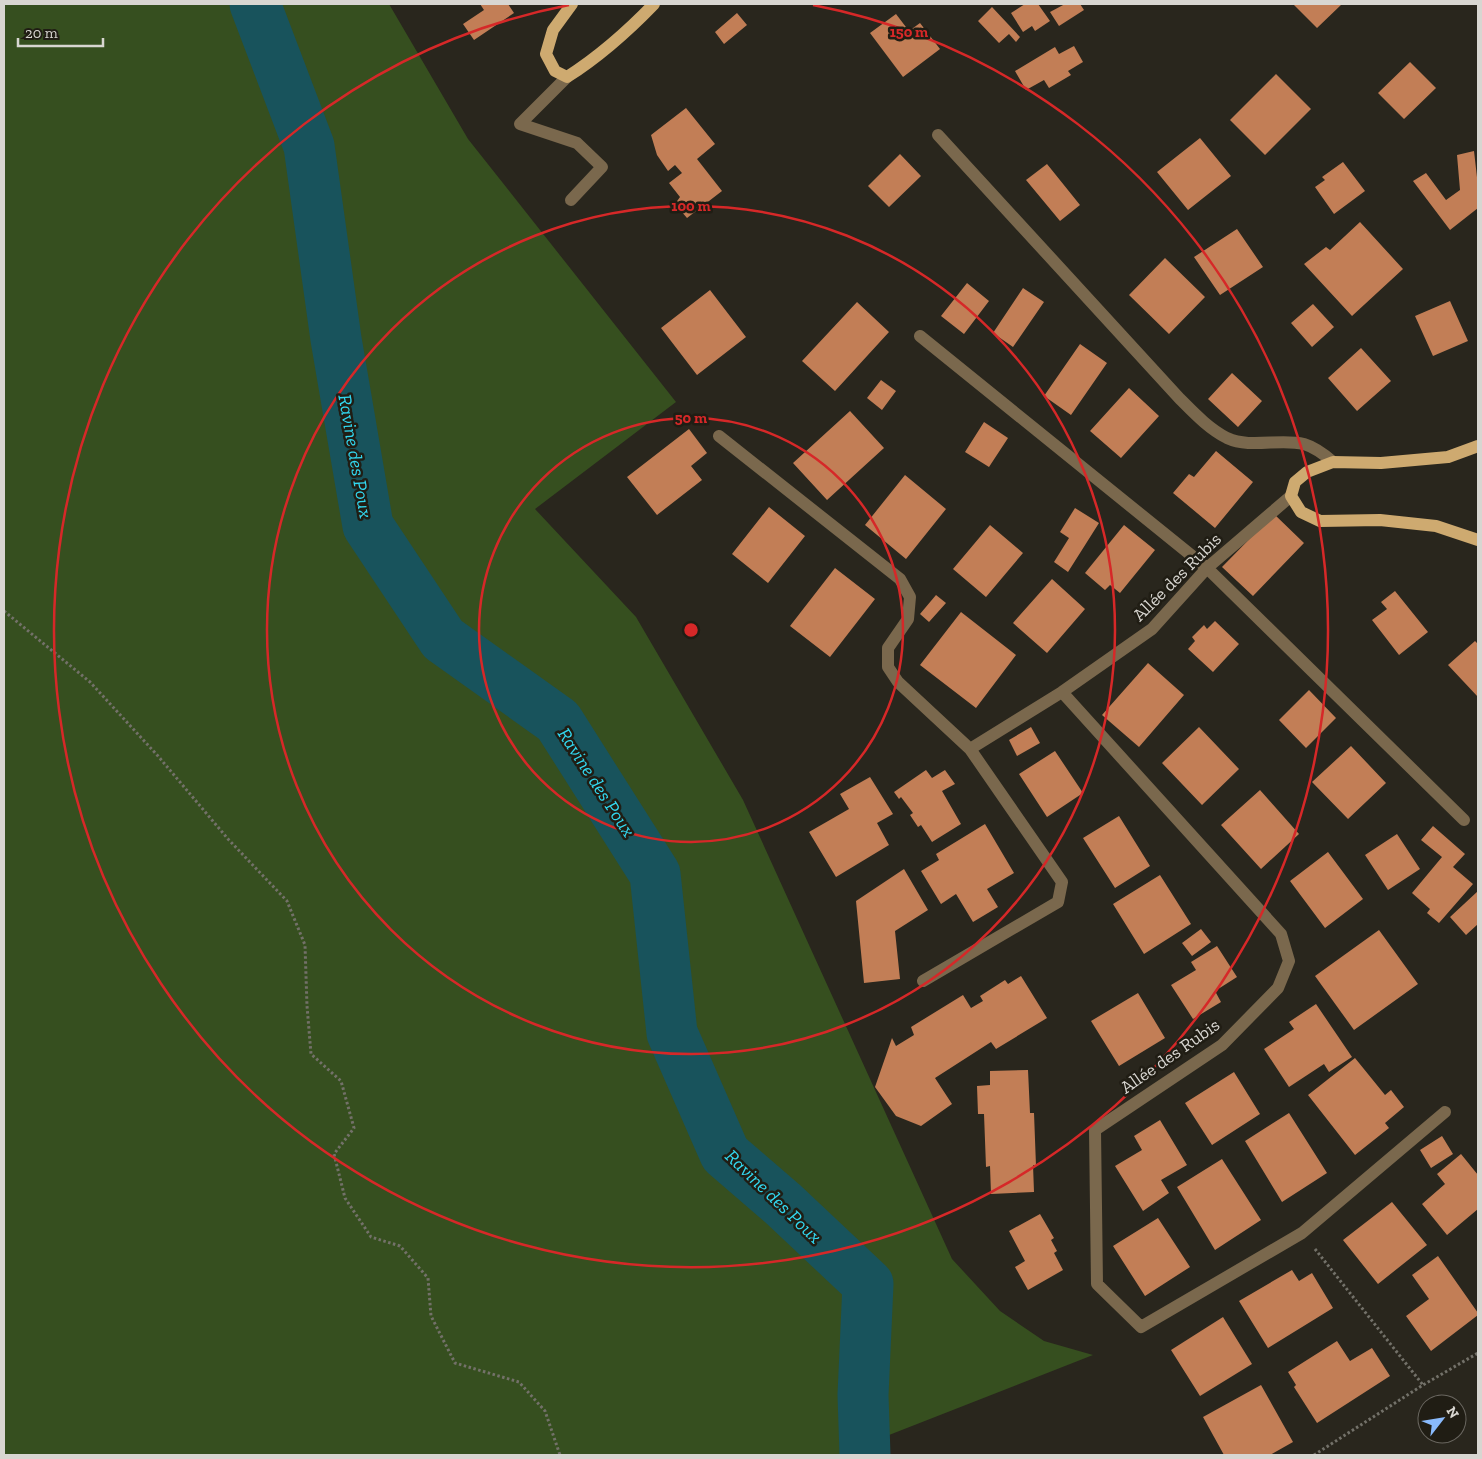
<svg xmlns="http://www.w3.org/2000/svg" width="1482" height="1459" viewBox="0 0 1482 1459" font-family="'Zilla Slab',serif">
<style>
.green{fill:#364f1f}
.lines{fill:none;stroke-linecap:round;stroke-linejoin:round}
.river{stroke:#18535c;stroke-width:51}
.building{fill:#c27e56}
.path{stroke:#737169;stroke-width:3;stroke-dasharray:2.5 2.5;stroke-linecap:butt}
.minor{stroke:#7a684d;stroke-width:12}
.major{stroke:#ceaa70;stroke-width:12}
.ring{fill:none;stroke:#d62828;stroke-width:2.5}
.labels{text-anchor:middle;stroke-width:5;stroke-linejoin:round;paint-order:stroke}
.street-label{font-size:18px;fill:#d8d6d1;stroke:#201d14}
.water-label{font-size:19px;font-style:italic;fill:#32d8f0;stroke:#201d14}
.centre{fill:#d62828;stroke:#201d14;stroke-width:2.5}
.ring-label{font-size:15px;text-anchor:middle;font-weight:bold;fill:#d62828;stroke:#201d14;stroke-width:5;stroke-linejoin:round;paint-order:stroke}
</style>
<rect width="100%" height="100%" fill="#29261d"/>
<path class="green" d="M4 4H389L468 139 676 402 535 509 636 617 743 800 952 1259 1000 1311 1044 1341 1093 1355 838 1455H4Z"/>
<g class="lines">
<path class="river" d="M255 4 309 146 336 339 368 526 443 639 558 721 655 874 672 1033 725 1154 783 1204 868 1284 863 1395 865 1455"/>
</g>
<path class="building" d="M480 4H508L514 13 474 40 463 24 484 10Z
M1025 4H1038L1050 21 1035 31 1032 26 1023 32 1011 13Z
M1065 4H1080L1084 10 1059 26 1050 12Z
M1293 4H1342L1317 28Z
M992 7 1020 37 1016 42 1009 34 999 43 978 21Z
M737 13 747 25 724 44 715 32Z
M896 14 909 31 920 23 940 49 903 77 870 33Z
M1074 46 1083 62 1068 71 1071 75 1049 88 1044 80 1026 90 1015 71 1055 47 1059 54Z
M1410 62 1436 88 1404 119 1378 93Z
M1276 74 1311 109 1265 155 1230 120Z
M686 108 715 144 697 159 722 191 687 218 675 204 680 197 669 183 682 173 675 165 668 171 657 155 651 135Z
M1200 138 1231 176 1188 210 1157 172Z
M1474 151 1478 186V208L1450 230 1413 181 1426 173 1446 200 1460 190 1457 155Z
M900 154 921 176 889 207 868 186Z
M1343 162 1365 191 1334 214 1315 187 1325 180 1322 177Z
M1047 164 1080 205 1060 221 1026 180Z
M1360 222 1403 269 1352 316 1304 264 1326 247 1330 250Z
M1237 229 1263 267 1220 295 1194 257Z
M1165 258 1205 297 1169 334 1129 295Z
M967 283 989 301 964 334 941 316Z
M1023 288 1044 302 1013 347 993 333Z
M710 290 746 337 697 375 661 328Z
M1450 301 1468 341 1433 356 1415 316Z
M857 302 889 332 835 391 802 361Z
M1313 304 1334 327 1312 347 1291 323Z
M1080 344 1107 363 1071 415 1044 396Z
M1361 348 1391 381 1357 411 1328 378Z
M1232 373 1262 401 1238 427 1208 399Z
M881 380 896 391 882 410 867 398Z
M1129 388 1159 416 1121 458 1090 431Z
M850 411 884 448 827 500 793 463Z
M984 422 1008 438 989 467 965 452Z
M689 429 707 453 691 466 702 480 657 515 627 477Z
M1216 451 1253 482 1215 528 1173 493 1189 474 1194 477Z
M905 475 946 509 906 559 865 525Z
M769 507 805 536 768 583 732 554Z
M1075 508 1099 523 1068 572 1054 562 1069 538 1060 532Z
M1274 514 1304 543 1253 596 1222 567Z
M990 525 1023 553 986 597 953 569Z
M1124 525 1155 550 1120 593 1110 585 1105 590 1085 573Z
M835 568 875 599 830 657 790 626Z
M1052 579 1085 609 1047 653 1013 623Z
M1395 591 1428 632 1399 655 1372 620 1387 609 1381 602Z
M936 595 946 603 929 622 920 614Z
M961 612 1016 655 976 708 920 665Z
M1215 621 1239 644 1213 672 1188 649 1195 641 1192 637 1204 625 1207 629Z
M1475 641 1478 644V697L1448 665Z
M1148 663 1184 695 1139 747 1102 715Z
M1309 690 1336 718 1306 748 1279 720Z
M1031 727 1040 743 1017 756 1009 740Z
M1199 727 1239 769 1202 805 1162 763Z
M1351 746 1386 783 1348 819 1312 782Z
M1055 751 1083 793 1047 817 1019 774Z
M926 770 932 778 945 770 955 784 942 791 961 824 932 842 921 825 918 827 910 815 913 813 901 797 899 799 894 792Z
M870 777 893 814 877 823 889 845 836 877 809 832 849 809 840 794Z
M1260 790 1299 834 1261 869 1221 825Z
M1119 816 1150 866 1115 888 1083 838Z
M985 824 1014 873 987 889 998 907 973 922 956 894 941 904 921 871 939 860 936 854Z
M1433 826 1465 854 1453 867 1473 884 1439 923 1427 913 1430 909 1412 893 1442 857 1421 840Z
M1397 834 1420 869 1388 890 1365 855Z
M1328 852 1363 899 1325 928 1290 881Z
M904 869 928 910 895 931 900 979 864 983 856 901Z
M1160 875 1191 924 1144 954 1113 904Z
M1478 891V924L1466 935 1450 917Z
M1201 929 1211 942 1192 956 1182 943Z
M1379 930 1418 984 1354 1030 1315 976Z
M1217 946 1237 977 1215 991 1221 1002 1193 1019 1171 985 1196 970 1191 962Z
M1021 976 1047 1018 996 1049 991 1042 935 1078 952 1104 921 1126 896 1116 875 1087 892 1038 896 1046 914 1035 911 1027 963 995 971 1008 983 1001 980 996 1005 980 1008 984Z
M1138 993 1165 1038 1119 1066 1091 1021Z
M1316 1004 1352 1057 1329 1072 1324 1064 1289 1087 1264 1049 1294 1029 1289 1022Z
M1355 1058 1385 1095 1391 1090 1404 1107 1385 1123 1389 1128 1355 1155 1308 1095Z
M1028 1070 1030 1113H1034L1036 1166 1033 1165 1034 1192 991 1194 990 1166 986 1167 984 1114H978L977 1086 990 1085V1071Z
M1234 1072 1260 1114 1212 1145 1185 1103Z
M1289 1113 1327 1173 1282 1202 1245 1141Z
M1160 1120 1187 1165 1161 1180 1169 1193 1143 1211 1115 1166 1142 1150 1134 1136Z
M1442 1136 1453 1154 1431 1168 1420 1150Z
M1461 1154 1478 1175V1209L1447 1235 1422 1204 1445 1184 1437 1174Z
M1222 1159 1261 1220 1215 1250 1177 1187Z
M1392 1202 1427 1245 1378 1284 1343 1240Z
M1040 1214 1054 1238 1051 1240 1057 1251 1054 1253 1063 1270 1028 1290 1015 1267 1025 1261 1009 1231Z
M1158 1218 1190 1267 1145 1296 1113 1246Z
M1438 1256 1478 1313V1315L1431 1351 1406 1316 1429 1299 1412 1275Z
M1292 1270 1299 1281 1312 1273 1333 1308 1268 1348 1239 1301Z
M1223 1317 1252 1364 1200 1396 1171 1350Z
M1337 1341 1350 1361 1372 1348 1390 1376 1317 1423 1294 1387 1296 1385 1288 1372Z
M1261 1385 1293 1442 1270 1455H1224L1203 1417Z"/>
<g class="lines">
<path class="path" d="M4 611 90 682 158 756 228 839 287 901 305 945 307 1006 311 1054 341 1081 354 1128 334 1154 345 1198 371 1237 400 1246 428 1278 431 1316 455 1363 519 1382 545 1411 560 1455
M1315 1249 1423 1385
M1314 1455 1423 1385 1478 1353"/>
<path class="minor" d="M567 77 520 124 577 143 602 167 571 200
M938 135 1180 399C1194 413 1209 429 1227 438 1251 449 1279 438 1304 444 1314 447 1325 455 1333 462
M920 336 1207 568 1464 820
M719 436 900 579 910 597 908 619 888 648V667L898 682 970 749 1062 882 1058 902 923 981
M1291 496 1207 568 1152 629 1062 692 1281 934 1289 961 1278 988 1222 1045 1095 1130 1097 1284 1141 1327 1302 1233 1445 1112
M970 749 1062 692"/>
<path class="major" d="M572 4 553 30 546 54 555 71 567 77C600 56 627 32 654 4
M1478 446 1448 457 1381 463 1333 462 1307 472 1295 482 1291 496 1301 512 1320 521 1380 520 1436 526 1478 540"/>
</g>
<g class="ring">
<circle cx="691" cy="630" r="212"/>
<circle cx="691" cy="630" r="424"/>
<path d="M813 5A637 637 0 1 1 569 5"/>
</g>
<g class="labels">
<g class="street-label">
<text transform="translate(1177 577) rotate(-45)" y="6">Allée des Rubis</text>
<text transform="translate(1170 1056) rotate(-35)" y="6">Allée des Rubis</text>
</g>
<g class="water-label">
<text transform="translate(356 456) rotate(80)" y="7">Ravine des Poux</text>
<text transform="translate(597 782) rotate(57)" y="7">Ravine des Poux</text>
<text transform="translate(774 1196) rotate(44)" y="7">Ravine des Poux</text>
</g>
</g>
<circle cx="691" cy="630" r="8" class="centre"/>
<g class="ring-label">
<text x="909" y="37">150 m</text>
<text x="691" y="211">100 m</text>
<text x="691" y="423">50 m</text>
</g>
<rect width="1482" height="1459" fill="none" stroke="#d8d6d1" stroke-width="10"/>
<g transform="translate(1442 1419) rotate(59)"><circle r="24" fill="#201d14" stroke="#6a6760"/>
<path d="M0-4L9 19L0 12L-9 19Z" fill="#89bafc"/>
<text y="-8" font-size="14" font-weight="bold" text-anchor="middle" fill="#d8d6d1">N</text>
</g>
<path d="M18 38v8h85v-8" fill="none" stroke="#d8d6d1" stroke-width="2.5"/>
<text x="25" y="38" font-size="15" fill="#d8d6d1" stroke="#201d14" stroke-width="4" paint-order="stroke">20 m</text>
</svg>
